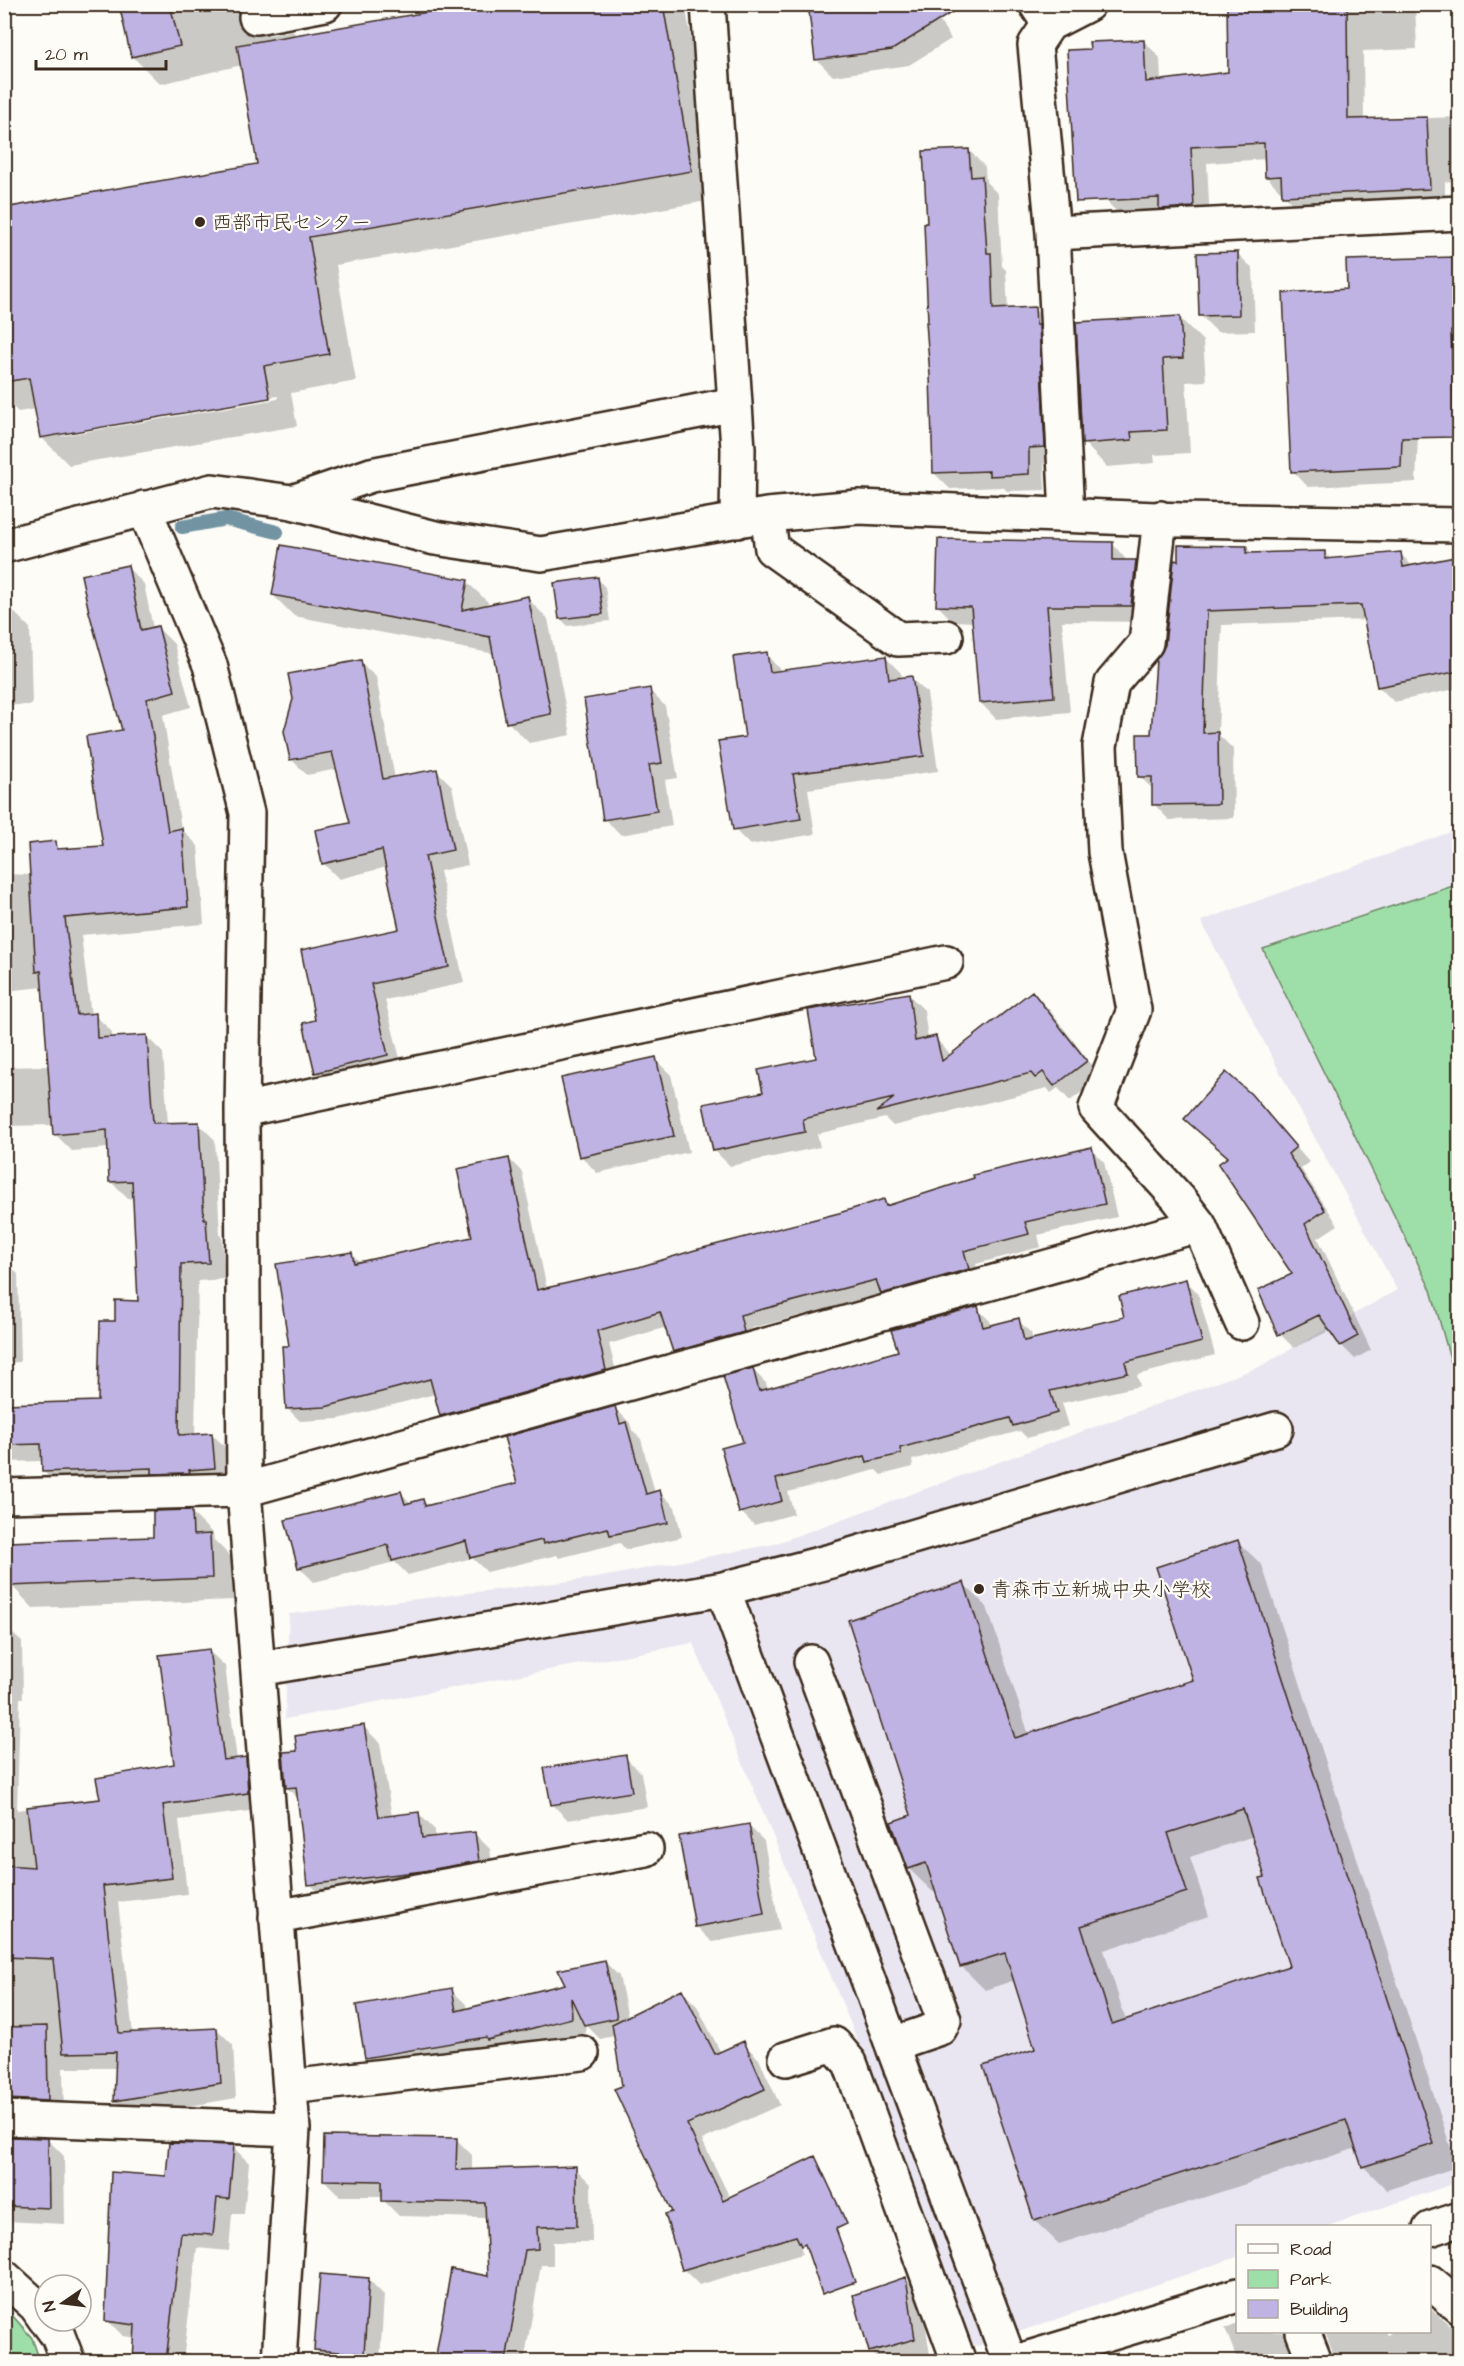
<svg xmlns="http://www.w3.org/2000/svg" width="1464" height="2366" viewBox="0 0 1464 2366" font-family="'Architects Daughter','Klee One',sans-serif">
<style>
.built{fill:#eae6f1}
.green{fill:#9edfa9;stroke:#6c8464;stroke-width:1.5}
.shadow{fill:#0003;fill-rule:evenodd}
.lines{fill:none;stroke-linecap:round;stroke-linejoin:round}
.stream{stroke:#7293a1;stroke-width:14}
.building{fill:#bfb3e4;stroke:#3b2a1e;stroke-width:1.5;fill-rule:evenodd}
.minor-casing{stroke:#3b2a1e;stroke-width:38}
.minor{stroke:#fdfcf7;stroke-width:33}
.poi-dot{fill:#3b2a1e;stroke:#fdfcf7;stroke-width:2}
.labels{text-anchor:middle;stroke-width:4.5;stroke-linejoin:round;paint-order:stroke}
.poi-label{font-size:20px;fill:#3b2a1e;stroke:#fdfcf7;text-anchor:start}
</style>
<rect width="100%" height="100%" fill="#fdfcf7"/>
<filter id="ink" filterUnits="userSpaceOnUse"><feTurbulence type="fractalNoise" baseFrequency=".0167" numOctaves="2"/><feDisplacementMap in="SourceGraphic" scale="12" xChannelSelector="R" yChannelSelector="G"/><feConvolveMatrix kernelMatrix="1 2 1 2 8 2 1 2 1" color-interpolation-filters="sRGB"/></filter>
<g filter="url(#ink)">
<path class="built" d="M1459 829V2182L1328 2226H1238L1237 2257 978 2346 966 2343 854 2032 693 1643 285 1719 289 1614 596 1578 774 1544 1259 1367 1397 1290 1296 1103 1201 921Z"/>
<path class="green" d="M1459 884H1460L1459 1391 1431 1290 1263 949Z
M5 2307 32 2338 40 2361H5Z"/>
<path class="shadow" d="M120 4H307L271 31 268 35 292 31 298 36 483 4H685L719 199 336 265 356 381 291 393 297 426 69 465 41 437 36 409 18 412 4 398V283L259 166 242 65 160 84 132 56ZM278 396V399L61 436V433Z
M929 4 951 39 909 65 833 76 817 60Z
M1228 4H1415L1417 49 1363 51 1364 120 1460 117V180L1445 182V205L1300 212 1266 176V159L1207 163 1210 223 1122 217 1105 200 1144 41 1160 58 1161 81 1229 73Z
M969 150 985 167 986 182 998 194 1002 266 1006 270 1008 310 1034 309 1051 325 1060 463H1044L1045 490 1007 491 1003 487 950 489 934 473 929 224Z
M1237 253 1253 269 1255 331 1217 332 1201 316Z
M1425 275 1416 482 1308 487 1293 471 1348 290Z
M1180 318 1203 341 1206 381 1186 382 1190 453 1154 455 1155 463 1107 467 1084 443Z
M1112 543 1128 562H1136L1152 578 1147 622 1062 621 1070 712 996 719 980 702 974 622 953 621 937 605Z
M1246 547 1253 554 1324 552 1332 560 1401 554 1413 567 1460 557V688L1394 702 1378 686 1366 620 1222 625 1218 734 1233 749 1234 818 1169 820 1154 804V790L1139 776 1153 735 1158 660Z
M127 567 144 584 153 628 157 627 174 644 191 707 163 715 181 828 198 846 204 924 81 935 91 1015H95L112 1032V1038L146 1036 163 1053 168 1124 198 1123 215 1140 220 1235 222 1238 225 1279 198 1281 195 1435 212 1434 229 1451 231 1484 61 1488 44 1472 43 1461 4 1462V1405L100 1402 116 1323 140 1302 135 1198 128 1199 111 1182 109 1148 72 1151 55 1134 54 1125 4 1126V1067L49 1066 44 987 4 991V874L32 875 105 848 123 731Z
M598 579 605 587 610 621 568 626 561 619Z
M467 582 488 602 487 606 527 598 548 619 571 735 529 743 508 722 495 654 294 616 273 595Z
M4 612H14L30 628 32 705H4Z
M766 654 782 672 885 657 901 673 902 679 911 678 927 693 938 771 808 789 815 834 750 845 735 830 747 738Z
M360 662 376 677 395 779 436 770 452 786 468 865 440 871 464 983 385 1000 403 1070 332 1088 316 1073 304 1024 317 1021 401 930 387 867 339 879 323 863 352 824 338 769 307 775 292 760Z
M649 690 665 706 678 778 665 780 672 826 621 835 605 819Z
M1032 993 1048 1008 1101 1077 1070 1101 1058 1088 1051 1093 1047 1088 893 1126 885 1118 817 1134 820 1147 730 1166 714 1150 764 1093 817 1059 909 995 924 1010 928 1039 935 1038 951 1055Z
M655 1059 671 1075 689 1152 597 1173 581 1156Z
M1250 1095 1309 1162 1301 1169 1338 1225 1318 1238 1371 1350 1355 1359 1341 1345 1331 1330 1294 1348 1280 1334 1294 1275 1229 1158 1200 1132Z
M1091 1148 1104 1162 1117 1217 1038 1235 1041 1247 976 1264 981 1282 895 1306 883 1294 752 1328 757 1345 687 1364 674 1351 667 1327 609 1344 619 1383 454 1429 441 1416 435 1394 339 1419 300 1421 287 1408 291 1347 351 1253 361 1263 474 1238 509 1159 522 1172 547 1289 639 1268 840 1215 884 1201 890 1206Z
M4 1261 18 1274 20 1362 4 1363Z
M1185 1280 1198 1293 1215 1355 1137 1375 1140 1386 1062 1403 1069 1426 1027 1438 1020 1431 912 1460 913 1467 881 1475 876 1470 788 1492 794 1514 754 1525 741 1512 744 1443 753 1370 766 1383 768 1390 900 1352 977 1308 990 1321 992 1326 1018 1320 1031 1333 1033 1340 1126 1319Z
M615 1408 630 1423 632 1430 641 1439 655 1493 660 1492 675 1507 682 1537 626 1550 620 1543 559 1558 557 1555 487 1572 472 1558 408 1575 395 1562 314 1582 299 1567 401 1493 412 1504 423 1501 429 1506 519 1484Z
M191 1512 213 1534 214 1540 232 1558 234 1600 33 1608 11 1585 155 1538Z
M1238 1542 1262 1565 1457 2167 1387 2190 1363 2166 1357 2148 1059 2244 1035 2221 1037 2050 1015 1980 985 1990 961 1966 937 1891 933 1892 909 1869 892 1823 913 1816 964 1584 987 1607 1029 1735 1194 1681ZM1254 1836 1291 1967 1126 2021 1104 1950 1209 1916 1190 1857Z
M4 1626 22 1642 23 1698H20L17 1810 101 1800 175 1766 208 1650 225 1666 237 1760 245 1759 261 1775 264 1809 179 1820 187 1894 118 1902 133 2034 217 2029 233 2045 236 2098 132 2116 116 2101 117 2068H63L64 2116 24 2115 8 2099 7 2064H4Z
M364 1727 380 1743 392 1817 419 1814 435 1830V1838L474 1833 490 1849 494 1876 326 1900 310 1884 300 1800 287 1788 299 1752Z
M625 1757 641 1773 647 1807 568 1820 552 1804Z
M748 1825 764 1841 780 1930 712 1942 696 1926Z
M604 1961 619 1976 628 2017 682 1991 697 2006 721 2053 743 2043 759 2059 780 2105 702 2140 730 2198 793 2192 802 2254 699 2285 683 2269 674 2213 624 2086 615 2036 600 2039 586 2025V2033L503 2053 381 2072 367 2057 451 1990 466 2004 467 2010 567 1985Z
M456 2139 472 2155V2171L575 2168 591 2184 592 2242H553V2265H541L524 2362H437L453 2271 490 2277 487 2218 399 2216 383 2200V2196H340L324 2180Z
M48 2140 64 2156 65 2224 4 2221V2147Z
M233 2147 249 2163 244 2214H232L229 2251 197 2248 184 2353H191L199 2362H134L136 2338 123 2336 107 2320 167 2177Z
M1460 2262V2282L1450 2272Z
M905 2278 921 2294 930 2355 908 2362H880L871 2352 855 2296Z
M368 2279 384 2295 380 2362H328L316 2350Z
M1430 2308 1460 2334V2344L1443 2362H1342L1333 2353 1325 2332H1385L1387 2335 1390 2332H1430Z
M1238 2323V2332H1309L1303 2362H1238L1225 2328Z
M1145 2355 1152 2362H1125Z"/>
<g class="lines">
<path class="stream" d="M182 527 226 519 277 532"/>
</g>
<path class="building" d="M119 4H170L180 46 131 57Z
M474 4H663L692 171 309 237 329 354 264 366 270 398 40 438 29 378 4 382V208L257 164 237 45Z
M808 4H965L892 50 815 60Z
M1227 4H1347L1348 119 1427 117 1430 189 1282 196 1281 176 1265 177 1264 143 1191 147 1194 207 1159 209V198L1076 202 1067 50 1090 49 1089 42 1144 40 1146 82 1228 72Z
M969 149 971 177 982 176 987 253H991L993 309 1035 307 1036 325H1039L1045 447 1029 448V474L989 476V471L933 473 930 376 926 322H928L924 223H927L923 151Z
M1238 252 1239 315 1199 316 1197 253Z
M1455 257 1457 331H1451L1455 437 1402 438 1401 467 1291 472 1283 293 1347 289 1346 260Z
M1180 316 1183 358 1163 359 1167 430 1131 432 1132 440 1082 444 1076 322Z
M938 539 1113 542V560H1136L1131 606H1047L1054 697 979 703 971 607 936 606Z
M281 545 468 580 462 610 528 596 551 714 506 723 490 637 272 595Z
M1178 545 1247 546 1246 553 1325 551V559L1401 552 1403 567 1460 556V671L1377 687 1361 605 1207 611 1203 733 1218 732 1219 804 1152 805V777H1138L1137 734H1151L1156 660 1165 645 1174 560 1178 561Z
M128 565 141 630 158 626 175 691 147 699 168 831 182 828 188 907 65 918 77 1015 96 1013 97 1038 147 1035 153 1123 199 1122 204 1219H206L209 1263 181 1264 179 1435 212 1433 215 1468 189 1470 190 1473 152 1474V1468L42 1472 41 1444 4 1445V1404L98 1401 100 1321H115V1300L138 1301 132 1181 109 1182 107 1130 53 1135 41 971 36 972 28 844 56 841 57 849 103 846 86 736 122 730 89 612 81 575Z
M598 577 603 614 559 619 554 583Z
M767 652 770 672 886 656 889 679 912 676 924 756 793 774 801 819 733 830 718 741 745 737 733 657Z
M361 660 383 779 437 769 453 850 425 856 449 967 371 984 388 1055 315 1073 303 1023 315 1020 301 950 399 929 382 850 322 864 315 830 350 823 332 752 290 760 284 731 293 699 288 674Z
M650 688 662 763 649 765 657 811 603 820 584 699Z
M1032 991 1087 1061 1054 1086 1043 1072 1035 1078 1031 1073 876 1112 894 1098 803 1119 805 1132 713 1151 703 1104 763 1092 758 1070 816 1058 808 1010 909 993 915 1041 936 1036 942 1061Z
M656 1057 674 1136 579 1157 561 1078Z
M1226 1072 1251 1094 1296 1147 1288 1154 1325 1210 1305 1224 1358 1336 1340 1346 1319 1315 1278 1335 1258 1290 1292 1274 1218 1164 1228 1157 1184 1119Z
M1092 1147 1105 1204 1025 1222 1029 1234 964 1251 969 1269 881 1294 876 1280 740 1315 744 1332 673 1352 660 1312 597 1331 606 1370 440 1416 430 1379 325 1407 286 1409 282 1346H289L276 1264 352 1252 354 1263 472 1237 457 1169 509 1158 537 1290 639 1267 695 1250 839 1213 884 1199 886 1206 974 1178 973 1175Z
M1186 1279 1202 1342 1125 1362 1128 1373 1050 1391 1057 1413 1013 1426 1010 1418 900 1448 901 1454 867 1462 865 1456 776 1479 782 1501 739 1513 721 1448 743 1442 723 1376 753 1368 759 1391 898 1351 891 1330 978 1306 983 1327 1019 1318 1024 1341 1124 1317 1119 1296Z
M615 1406 620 1424 626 1422 646 1494 660 1490 668 1523 610 1535 608 1528 543 1544 542 1540 470 1558 466 1541 392 1561 388 1545 298 1568 285 1520 401 1491 405 1504 423 1499 425 1506 517 1483 504 1437Z
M192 1510 193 1535 210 1534 212 1578 9 1586 7 1542 153 1537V1511Z
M1238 1540 1434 2144 1362 2167 1346 2120 1034 2221 983 2066 1035 2049 1005 1953 960 1967 926 1863 908 1869 891 1822 911 1815 848 1620 964 1582 1015 1738 1193 1680 1156 1567ZM1243 1809 1265 1877 1260 1878 1289 1966 1112 2024 1081 1926 1187 1892 1168 1833Z
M209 1649 224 1760 246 1757 248 1793 163 1805 172 1878 103 1886 119 2033 217 2028 221 2083 114 2101 116 2052 63 2053 53 1959 4 1957V1865L34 1867 27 1807 100 1799 96 1778 174 1764 159 1655Z
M364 1725 379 1817 419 1812 422 1838 475 1832 479 1861 423 1871 308 1885 296 1787 286 1788 283 1752 297 1751 295 1736Z
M626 1755 632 1792 551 1805 544 1768Z
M749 1824 764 1914 695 1927 679 1836Z
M605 1960 617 2018 584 2025 571 1998 572 2018 487 2040 486 2037 365 2058 356 2005 452 1988 456 2011 565 1984 558 1970Z
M682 1989 715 2054 744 2041 765 2089 687 2124 723 2200 815 2156 847 2224 836 2229 855 2282 822 2294 805 2244 801 2246 796 2236 682 2270 665 2214 672 2212 614 2089 622 2086 612 2024Z
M47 2026 48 2101 6 2099 5 2027Z
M324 2136 457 2138 456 2170 576 2166 577 2226 537 2227 538 2249 525 2250 506 2361H435L451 2269 488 2276 485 2203 382 2201V2181L323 2180Z
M7 2137 48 2138 49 2208 4 2206V2145H7Z
M169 2143 234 2145 229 2199 217 2198 213 2235 181 2233 166 2361H133L135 2325 105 2321 111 2172 166 2176Z
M320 2274 369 2278 364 2354 314 2350Z
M906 2277 915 2339 869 2352 853 2295Z"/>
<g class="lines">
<g class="minor-casing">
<path id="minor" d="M708 4 738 449 737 521
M1036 4 1049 24 1088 4
M256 17 325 4
M1049 24 1035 45 1053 233 1067 515
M1053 233 1460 213
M292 502 371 475 735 404
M144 508 210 665 247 813 242 1110 244 1490 293 2129 279 2362
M767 515 772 549 898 639 946 637
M1160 518 1146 643 1112 683 1100 746 1105 852 1134 1010 1096 1108 1178 1198 1199 1225 1242 1323
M4 546 212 491 292 502 435 538 541 554 767 515 858 507 1181 520 1460 525
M242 1110 946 962
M4 1496 244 1490 1199 1225
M723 1589 1010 2362
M811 1662 944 2020 940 2028 893 2044
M258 1669 723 1589 831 1561 1276 1429
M276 1917 646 1849
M786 2059 834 2044 850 2063 959 2362
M290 2087 582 2053
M4 2118 293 2129
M1430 2229 1460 2219
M4 2277 36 2306 45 2319
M1430 2282 1460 2307
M47 2321 58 2336 68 2362
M1303 2332 1315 2362
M1016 2362 1238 2295"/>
</g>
<use href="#minor" class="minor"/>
</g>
</g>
<g class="poi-dot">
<circle cx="200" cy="222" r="6"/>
<circle cx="979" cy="1589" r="6"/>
</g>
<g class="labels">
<g class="poi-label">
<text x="212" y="229">西部市民センター</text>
<text x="991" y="1596">青森市立新城中央小学校</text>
</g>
</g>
<rect width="1464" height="2366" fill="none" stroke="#fdfcf7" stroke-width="24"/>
<rect x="12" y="12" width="1440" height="2342" fill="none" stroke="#3b2a1e" stroke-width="2" filter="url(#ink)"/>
<rect x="1236" y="2225" width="195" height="108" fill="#fdfcf7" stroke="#afa8a0" stroke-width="1.5"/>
<rect x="1248" y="2244" width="30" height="9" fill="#fdfcf7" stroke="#afa8a0" stroke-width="1.5"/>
<text x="1290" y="2255" font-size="18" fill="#3b2a1e">Road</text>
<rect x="1248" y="2270" width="30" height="18" fill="#9edfa9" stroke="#afa8a0" stroke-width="1.5"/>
<text x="1290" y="2285" font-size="18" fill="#3b2a1e">Park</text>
<rect x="1248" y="2300" width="30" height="18" fill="#bfb3e4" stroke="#afa8a0" stroke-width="1.5"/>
<text x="1290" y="2315" font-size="18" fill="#3b2a1e">Building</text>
<g transform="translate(63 2303) rotate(256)"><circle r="28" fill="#fdfcf7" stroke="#afa8a0" stroke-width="1.5"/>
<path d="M0-4.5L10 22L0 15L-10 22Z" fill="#3b2a1e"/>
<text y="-9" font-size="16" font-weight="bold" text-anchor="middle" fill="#3b2a1e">N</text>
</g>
<path d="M36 60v9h130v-9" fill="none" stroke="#3b2a1e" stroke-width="3"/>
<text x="45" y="60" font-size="18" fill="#3b2a1e" stroke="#fdfcf7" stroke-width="4.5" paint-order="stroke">20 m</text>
</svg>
